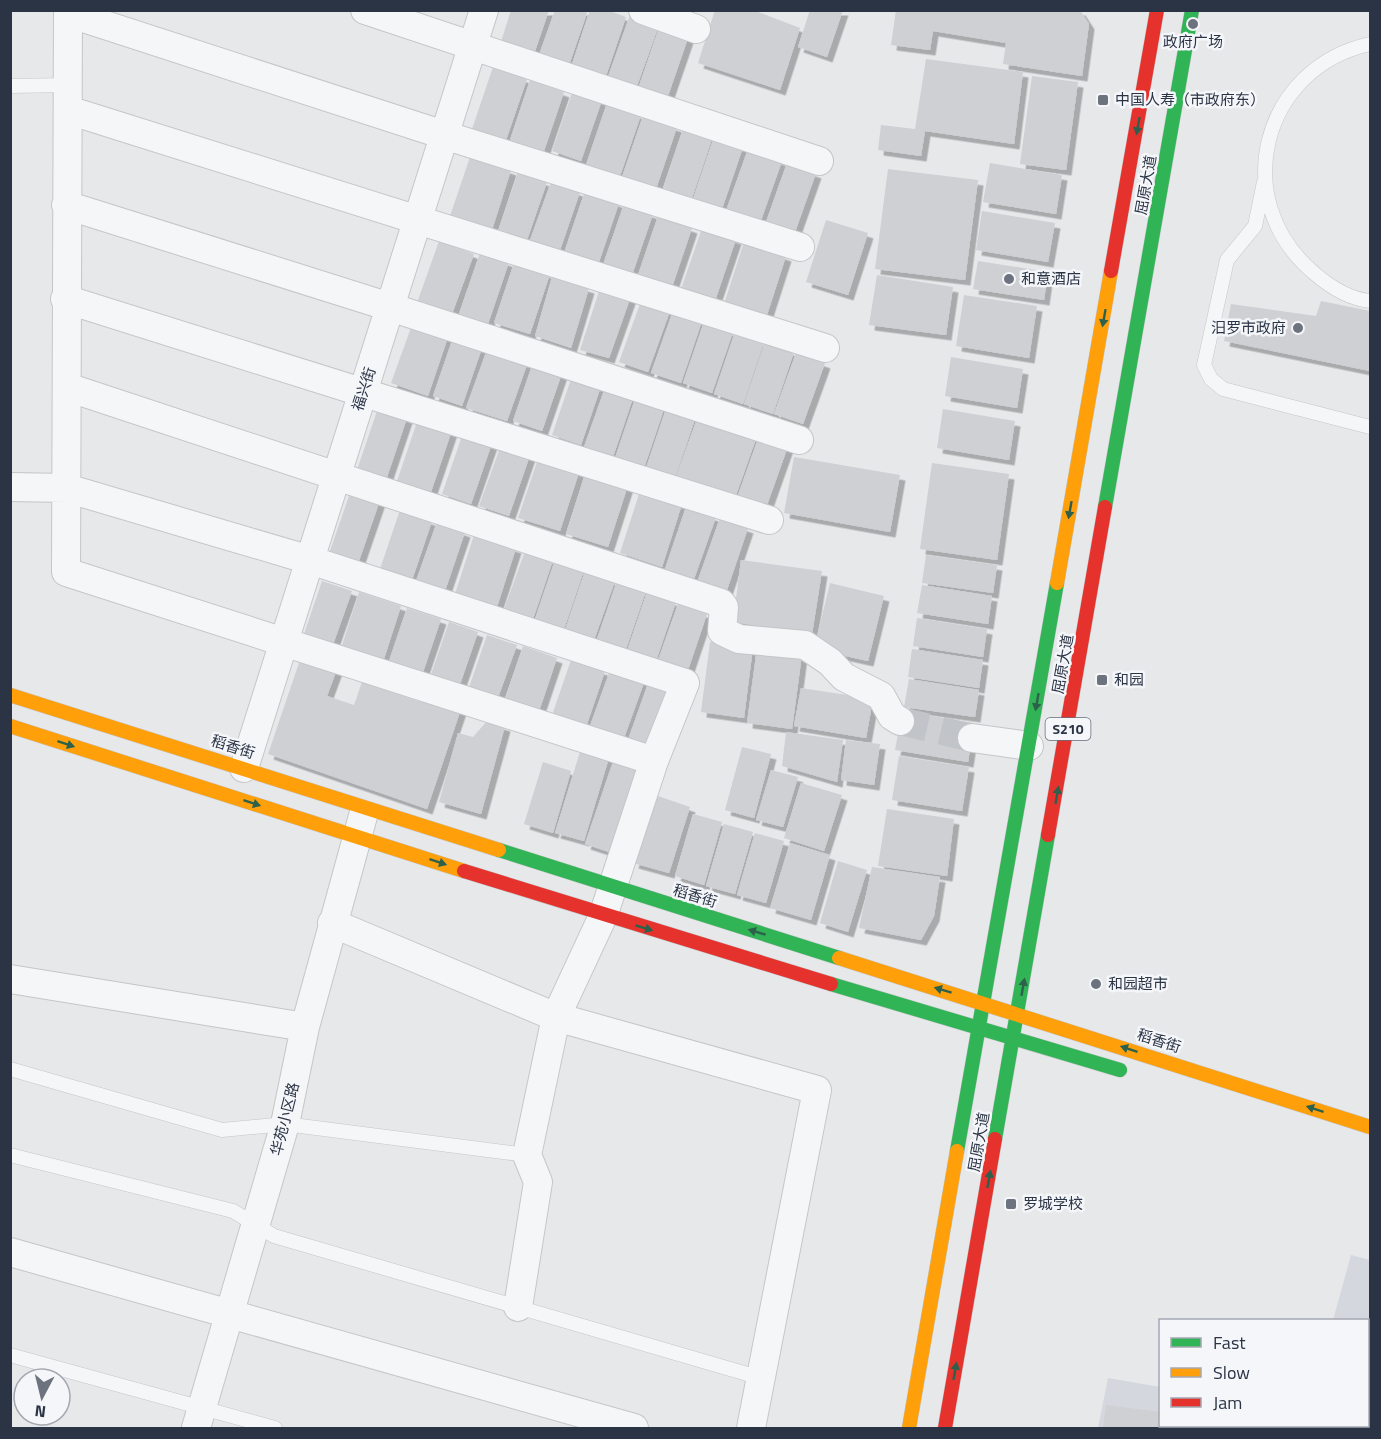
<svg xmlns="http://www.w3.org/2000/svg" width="1381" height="1439" viewBox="0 0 1381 1439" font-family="'Titillium Web','Noto Sans SC',sans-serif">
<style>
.built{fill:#d4d7dd}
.building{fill:#ced0d3;filter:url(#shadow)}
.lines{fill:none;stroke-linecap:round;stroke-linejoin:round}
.street-tunnel{stroke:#c1c4c9;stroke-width:28;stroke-dasharray:28 14;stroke-linecap:butt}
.lane-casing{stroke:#c4c6c8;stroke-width:15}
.street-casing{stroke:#c4c6c8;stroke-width:30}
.fast-casing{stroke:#c4c6c8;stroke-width:15}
.slow-casing{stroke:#c4c6c8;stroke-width:15}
.jam-casing{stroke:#c4c6c8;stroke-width:15}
.lane{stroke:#f5f6f7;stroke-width:14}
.street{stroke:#f5f6f7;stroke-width:28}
.fast{stroke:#30b455;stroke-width:14}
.slow{stroke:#ff9f0a;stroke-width:14}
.jam{stroke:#e5322d;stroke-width:14}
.oneway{fill:#2d614b}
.poi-dot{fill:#6c737f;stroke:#f4f6f9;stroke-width:2}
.labels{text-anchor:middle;stroke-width:5;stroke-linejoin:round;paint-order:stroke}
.shield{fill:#f4f6f9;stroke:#676e7b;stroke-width:1.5}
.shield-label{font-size:14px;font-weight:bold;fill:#2b3445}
.poi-label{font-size:15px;fill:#2b3445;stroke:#f4f6f9;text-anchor:start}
.street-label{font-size:15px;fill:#2b3445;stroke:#f4f6f9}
</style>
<defs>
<filter id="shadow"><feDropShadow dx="5.5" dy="5.5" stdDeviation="0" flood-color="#0004"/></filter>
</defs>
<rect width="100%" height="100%" fill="#e6e8ea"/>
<path class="built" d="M1351 1255 1370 1260V1428H1098L1108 1378 1160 1387V1426H1368V1320H1333Z"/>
<path class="building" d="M511 10H549L533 57 500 45Z
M555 10H588L568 68 538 58Z
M590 10H607L626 17 605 79 571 67Z
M715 10H753L800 28 780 90 698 63Z
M810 10H843L827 57 798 47Z
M896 10H1080L1089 24 1082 76 1003 64 1006 43 933 31 930 50 891 45Z
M630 15 659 25 637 86 608 77Z
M660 25 689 35 668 96 639 86Z
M926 59 1023 72 1014 144 925 131 921 156 878 150 881 125 915 129Z
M493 67 527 79 506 140 472 129Z
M1032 76 1078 82 1066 170 1020 164Z
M530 80 564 92 543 154 509 143Z
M573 90 602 100 581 161 552 151Z
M607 103 641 115 620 176 586 165Z
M643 116 677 127 656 189 622 177Z
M684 126 713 136 692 198 663 188Z
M714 137 743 147 722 209 693 199Z
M748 149 782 161 760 223 726 211Z
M470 157 511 170 491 233 449 219Z
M787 163 816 173 794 235 765 225Z
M990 163 1062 175 1056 214 983 202Z
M888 169 978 180 965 280 875 269Z
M518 172 547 182 526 243 497 234Z
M551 182 580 192 559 253 529 243Z
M585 191 619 203 598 265 564 253Z
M624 204 653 214 632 275 603 265Z
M982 211 1055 223 1048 262 976 250Z
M658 216 692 228 671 290 637 278Z
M826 220 868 233 848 295 806 282Z
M702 228 736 239 715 301 681 289Z
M439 241 474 254 452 314 417 303Z
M744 242 786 256 766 318 724 304Z
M480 253 509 262 488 324 459 314Z
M978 261 1048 272 1044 300 973 289Z
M514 263 550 274 530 334 494 323Z
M877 275 953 287 946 335 869 325Z
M552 277 589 288 571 348 535 336Z
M600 288 631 296 609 358 580 350Z
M964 295 1037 306 1029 358 956 346Z
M641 301 670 311 648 372 619 362Z
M1321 301 1370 311V371L1224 341 1231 304 1316 316Z
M673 311 702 321 681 383 651 373Z
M413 322 449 334 428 396 391 383Z
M704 322 733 332 712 393 683 383Z
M735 332 764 342 743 404 714 394Z
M454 335 483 345 462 406 433 396Z
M765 342 794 352 773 414 744 404Z
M488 347 529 359 507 421 466 408Z
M796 353 825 363 803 424 774 414Z
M951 357 1023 369 1017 408 945 396Z
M534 360 563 370 542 431 513 421Z
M573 373 602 383 581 445 552 435Z
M606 385 634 395 613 457 584 447Z
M636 396 665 406 644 468 615 458Z
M667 406 696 416 675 478 646 468Z
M378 408 407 418 386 480 357 470Z
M943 409 1015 421 1009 460 937 448Z
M698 416 757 436 735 498 676 477Z
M418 419 452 430 431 492 397 481Z
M463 433 492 443 471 504 442 494Z
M759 436 788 446 766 508 737 498Z
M501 445 530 455 509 516 479 506Z
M539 456 580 469 560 531 518 518Z
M794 457 900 475 890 532 784 513Z
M932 463 1009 474 997 560 920 549Z
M586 471 628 485 608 547 566 534Z
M351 490 380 500 359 561 330 551Z
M640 491 682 504 662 567 620 553Z
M686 507 716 517 694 579 665 569Z
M400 510 432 521 411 583 379 572Z
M720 518 748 528 727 590 698 580Z
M437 522 465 532 444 594 415 584Z
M474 535 516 548 496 610 454 597Z
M525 551 553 560 532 622 503 612Z
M926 555 997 565 993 593 922 583Z
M555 560 584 570 563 632 534 622Z
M741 560 822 571 812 634 733 622Z
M585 571 615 581 593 643 564 633Z
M322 581 352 591 330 653 301 643Z
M617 581 646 591 625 652 596 642Z
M830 583 884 596 868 661 814 649Z
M922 585 992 596 988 624 917 613Z
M359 592 401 606 381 668 339 655Z
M647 592 676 602 655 664 626 654Z
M678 604 707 614 686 676 656 666Z
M407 608 441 619 420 681 386 670Z
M917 618 987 629 983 657 913 646Z
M449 622 478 632 457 693 428 683Z
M487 635 517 645 495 706 466 696Z
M710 642 753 647 744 718 701 712Z
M523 646 557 658 536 720 502 708Z
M757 648 802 654 792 729 747 723Z
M912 649 983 660 979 688 908 677Z
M301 657 337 669 327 696 354 705 362 682 421 702 424 693 462 706 427 809 268 754Z
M571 660 605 671 584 733 550 721Z
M612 665 646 677 624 738 590 726Z
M650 678 679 688 657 750 628 740Z
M909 679 979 690 975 717 904 707Z
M801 688 873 699 866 738 794 726Z
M902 711 974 723 968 762 895 750Z
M487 721 505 726 481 814 439 802 458 733 473 737Z
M786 732 843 740 837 782 782 766Z
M846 740 880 744 874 785 841 780Z
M583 742 611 751 584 841 555 833Z
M742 747 771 754 754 818 725 810Z
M616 753 647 763 615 854 585 844Z
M899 756 969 767 962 811 892 800Z
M543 762 571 771 553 833 524 824Z
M771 770 798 777 783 827 756 820Z
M801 783 842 795 824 851 784 838Z
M655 795 690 807 669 873 633 863Z
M887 809 954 819 947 876 878 866Z
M693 814 722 822 704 885 675 876Z
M724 824 753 832 735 894 706 886Z
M755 833 784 841 766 903 737 895Z
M790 843 830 855 811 920 770 908Z
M838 861 867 870 848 932 820 923Z
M872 867 940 877 934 916 921 940 859 928Z
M1106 1405 1160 1412V1426H1190V1428H1103Z
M1193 1426H1296V1428H1193Z"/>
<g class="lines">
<path class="street-tunnel" d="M900 721 972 738"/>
<g class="lane-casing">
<path id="lane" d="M1370 44C1261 68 1228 201 1314 273 1329 286 1350 299 1370 301
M10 86 68 85
M1264 182 1255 226 1227 260 1204 365 1211 379 1223 389 1370 427
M10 1069 222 1130 285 1124 527 1155
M10 1155 233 1211 274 1236 761 1378
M10 1355 275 1428"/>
</g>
<g class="street-casing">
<path id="street" d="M68 10 66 572 654 761
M365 10 819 161
M643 10 696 29
M68 13 444 135 800 247
M68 110 825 348
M66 205 390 307 799 440
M65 299 769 520
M67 387 721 603 724 607 722 631 739 639 805 645 830 662 844 677 881 696 892 716 900 721
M10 487 66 488 310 560 685 683 654 761 603 916 556 1017 527 1155 538 1182 518 1307
M972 738 1029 746
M244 768 484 10
M332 923 556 1017 817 1090 751 1428
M10 979 305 1027
M10 1252 634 1428
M196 1428 285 1124 305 1027 363 816"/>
</g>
<g class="fast-casing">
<path id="fast" d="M1105 507 1192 10
M499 850 839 958
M831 984 1120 1070
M995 1139 1048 835
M957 1151 1057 583"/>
</g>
<g class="slow-casing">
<path id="slow" d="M1057 583 1111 271
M10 695 499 850
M10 726 464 871
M839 958 1370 1127
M909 1428 957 1151"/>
</g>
<g class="jam-casing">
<path id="jam" d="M1111 271 1157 10
M1048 835 1105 507
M464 871 831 984
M945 1428 995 1139"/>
</g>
<use href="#lane" class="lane"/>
<use href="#street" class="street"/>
<use href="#fast" class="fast"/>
<use href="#slow" class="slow"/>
<use href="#jam" class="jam"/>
</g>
<defs><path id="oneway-solid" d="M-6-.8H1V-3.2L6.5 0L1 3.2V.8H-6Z" transform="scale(1.5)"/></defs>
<g class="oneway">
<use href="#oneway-solid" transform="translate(1138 126) rotate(100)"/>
<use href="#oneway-solid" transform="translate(1104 318) rotate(100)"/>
<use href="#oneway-solid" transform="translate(1070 510) rotate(100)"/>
<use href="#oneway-solid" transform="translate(1037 702) rotate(100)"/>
<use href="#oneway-solid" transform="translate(66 744) rotate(18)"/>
<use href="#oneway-solid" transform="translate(1057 795) rotate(-80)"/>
<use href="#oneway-solid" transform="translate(252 803) rotate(18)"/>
<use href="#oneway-solid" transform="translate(438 862) rotate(18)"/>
<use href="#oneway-solid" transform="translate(644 928) rotate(17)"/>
<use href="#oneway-solid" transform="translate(757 932) rotate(-163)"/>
<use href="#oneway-solid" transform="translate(1023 987) rotate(-80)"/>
<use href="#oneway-solid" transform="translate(943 990) rotate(-163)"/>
<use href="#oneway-solid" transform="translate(1129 1049) rotate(-162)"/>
<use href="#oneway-solid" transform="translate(1315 1109) rotate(-162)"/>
<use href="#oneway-solid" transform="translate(989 1179) rotate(-80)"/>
<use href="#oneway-solid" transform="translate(955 1371) rotate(-80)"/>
</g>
<g class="poi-dot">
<circle cx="1193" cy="24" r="6"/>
<rect x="1097" y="94" width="12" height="12" rx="3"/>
<circle cx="1009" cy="279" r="6"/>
<circle cx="1298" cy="328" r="6"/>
<rect x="1096" y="674" width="12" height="12" rx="3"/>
<circle cx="1096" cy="984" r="6"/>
<rect x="1005" y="1198" width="12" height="12" rx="3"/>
</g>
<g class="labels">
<rect class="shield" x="1045.5" y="718" width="45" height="22" rx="4.5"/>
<g class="shield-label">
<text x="1068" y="734">S210</text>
</g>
<g class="poi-label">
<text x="1193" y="47" text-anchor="middle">政府广场</text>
<text x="1115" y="105">中国人寿（市政府东）</text>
<text x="1021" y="284">和意酒店</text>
<text x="1286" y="333" text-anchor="end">汨罗市政府</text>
<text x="1114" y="685">和园</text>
<text x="1108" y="989">和园超市</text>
<text x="1023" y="1209">罗城学校</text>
</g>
<g class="street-label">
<text transform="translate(1146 185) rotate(-80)" y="5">屈原大道</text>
<text transform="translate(364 389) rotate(-72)" y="5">福兴街</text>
<text transform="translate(1063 664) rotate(-80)" y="5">屈原大道</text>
<text transform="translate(233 747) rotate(18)" y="5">稻香街</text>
<text transform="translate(695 896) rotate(17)" y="5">稻香街</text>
<text transform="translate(1159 1041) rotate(18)" y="5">稻香街</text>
<text transform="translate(285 1119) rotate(-76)" y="5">华苑小区路</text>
<text transform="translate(979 1142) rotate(-80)" y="5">屈原大道</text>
</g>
</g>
<rect width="1381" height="1439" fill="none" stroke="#2b3445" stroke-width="24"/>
<rect x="1159" y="1319" width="210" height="108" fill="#f4f6f9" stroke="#a4a8b1" stroke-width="1.5"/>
<rect x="1171" y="1338" width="30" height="9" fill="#30b455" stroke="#a4a8b1" stroke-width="1.5"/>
<text x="1213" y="1349" font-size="18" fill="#2b3445">Fast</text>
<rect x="1171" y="1368" width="30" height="9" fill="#ff9f0a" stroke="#a4a8b1" stroke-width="1.5"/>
<text x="1213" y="1379" font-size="18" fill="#2b3445">Slow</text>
<rect x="1171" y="1398" width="30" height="9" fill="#e5322d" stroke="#a4a8b1" stroke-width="1.5"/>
<text x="1213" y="1409" font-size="18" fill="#2b3445">Jam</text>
<g transform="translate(42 1397) rotate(187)"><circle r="28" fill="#f4f6f9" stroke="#a4a8b1" stroke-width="1.5"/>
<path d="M0-4.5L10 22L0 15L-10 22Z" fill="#6c737f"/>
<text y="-9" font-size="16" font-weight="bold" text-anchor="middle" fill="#2b3445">N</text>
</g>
</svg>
